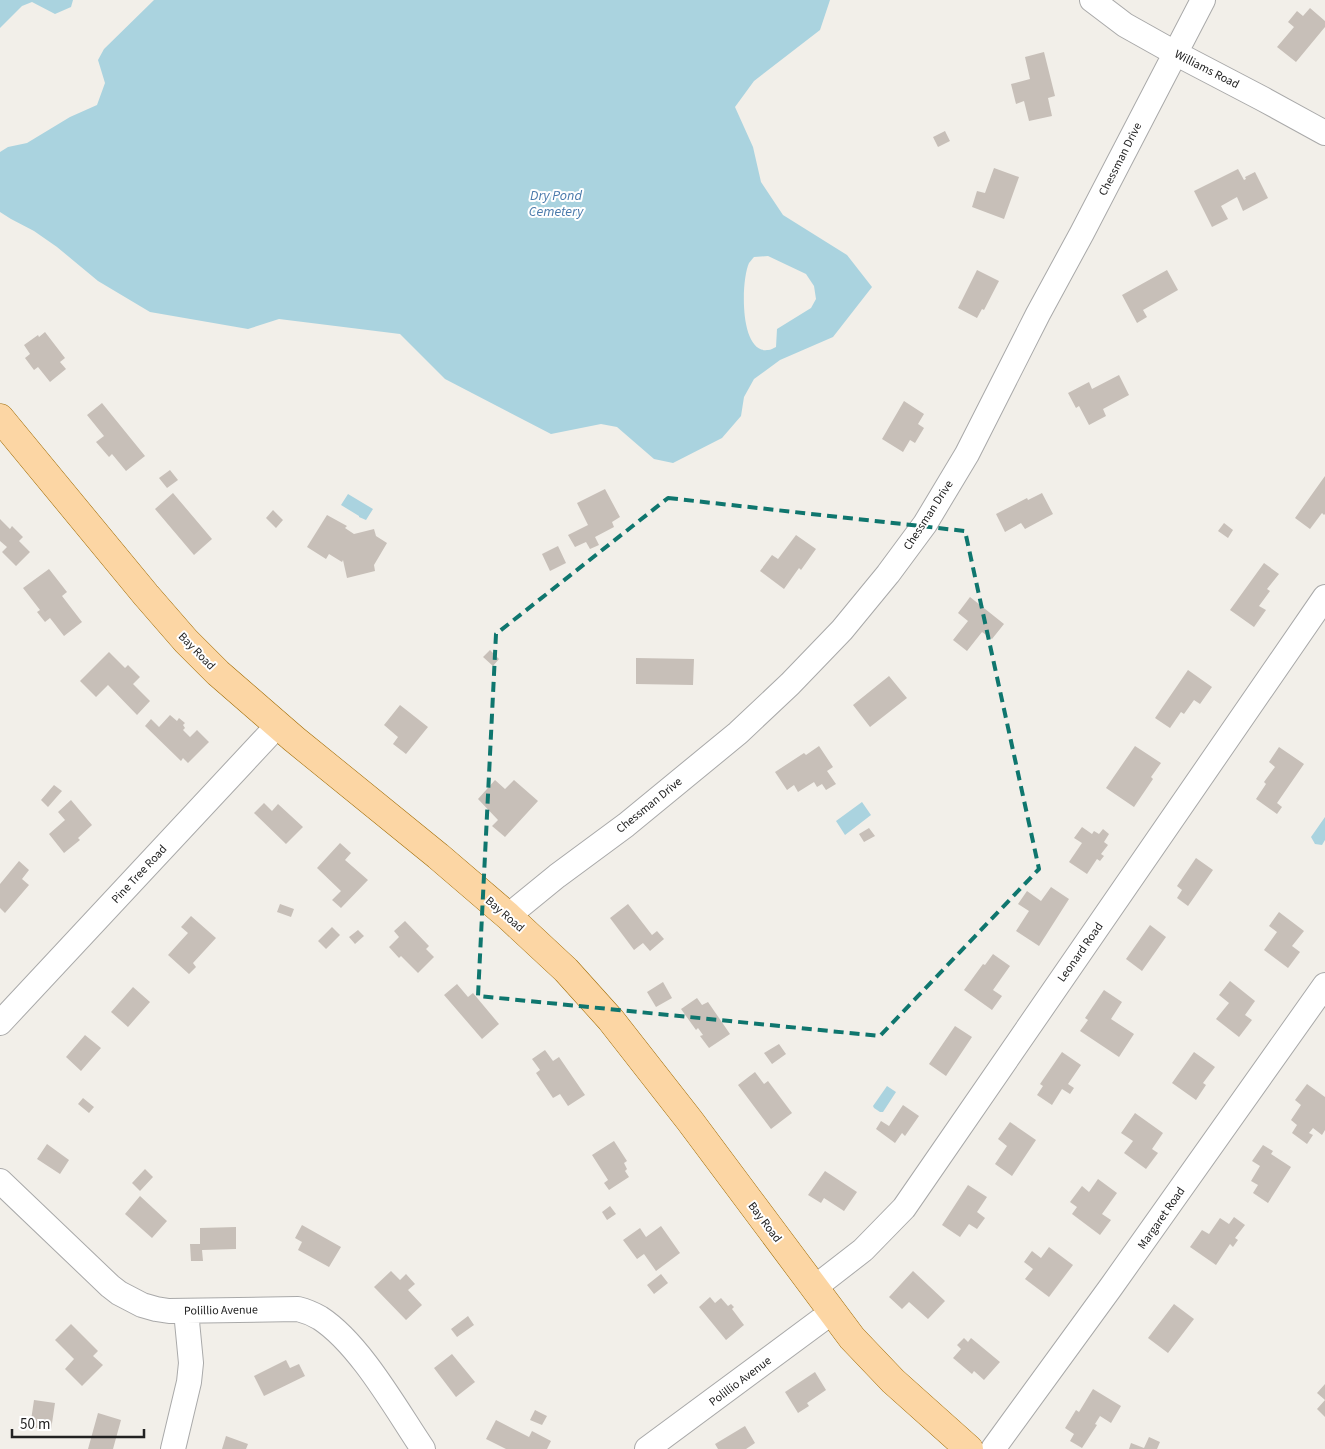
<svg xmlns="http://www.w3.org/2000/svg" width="1325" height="1449" viewBox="0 0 1325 1449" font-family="'Source Sans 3',sans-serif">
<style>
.water{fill:#aad3df;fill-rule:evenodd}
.building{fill:#c7bfb8}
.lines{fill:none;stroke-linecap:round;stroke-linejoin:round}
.minor-casing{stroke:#a9a9a9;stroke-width:26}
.major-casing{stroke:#a06b00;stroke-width:29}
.minor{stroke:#fff;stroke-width:24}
.major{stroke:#fcd6a4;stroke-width:28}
.marked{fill:none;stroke:#0f766e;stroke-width:4;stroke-dasharray:10 6;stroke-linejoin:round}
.labels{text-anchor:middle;stroke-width:4;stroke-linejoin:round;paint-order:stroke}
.street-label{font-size:12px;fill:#222;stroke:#fff}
.water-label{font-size:14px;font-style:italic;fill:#4a7aab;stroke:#fff}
</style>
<rect width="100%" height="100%" fill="#f2efe9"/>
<path class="water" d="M0 0H73L71 7 55 14 32 2 22 6 0 28Z
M154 0H830L820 30 754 81 735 107 753 147 761 182 783 215 847 255 872 287 833 337 780 360 754 379 744 397 741 416 722 438 673 463 654 459 617 427 601 424 551 434 445 379 400 334 279 319 248 329 150 312 98 281 57 247 34 231 11 219 0 212V152L8 147 27 143 70 117 97 105 105 83 98 60 104 49ZM768 256 806 274 814 286 816 299 811 308 777 329 776 347C773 348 771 350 768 350 739 354 741 280 749 263 750 262 753 258 754 257Z
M348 494 373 509 366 520 359 517V516L341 505Z
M862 802 871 815 845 835 836 821Z
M1325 817V840L1322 845 1315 844 1311 837Z
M887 1086 896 1092 883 1112H880L874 1108 873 1106Z"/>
<path class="building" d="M1310 8 1325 21V27L1296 62 1277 47 1294 27 1288 22 1297 11 1303 16Z
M1044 52 1055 96 1048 98 1052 116 1029 121 1024 101 1016 104 1011 84 1030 79 1025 57Z
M945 131 950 141 938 147 933 137Z
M994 168 1019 177 1004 219 972 207 977 191 985 193Z
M1238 169 1244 180 1246 179 1245 177 1255 172 1268 198 1243 211 1237 197 1221 206 1228 219 1212 227 1194 191Z
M977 270 999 281 984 310 982 309 977 318 958 308Z
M1167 270 1178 290 1143 310 1147 317 1137 323 1122 295Z
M45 332 65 358 60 362 66 369 50 382 38 367 34 370 25 358 30 354 24 345 38 335 39 337Z
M1119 375 1129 395 1103 409 1106 416 1089 425 1079 406 1076 408 1068 393 1089 382 1092 389Z
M904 401 924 414 918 424 924 428 915 443 910 440 903 452 882 439Z
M102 403 145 456 126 471 112 454 109 457 96 442 104 436 87 415Z
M170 470 178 480 167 488 159 478Z
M1325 476V514L1324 515 1322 513 1310 529 1295 518Z
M605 489 620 517 612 522 614 527 595 537 599 545 590 549 586 542 575 547 568 535 588 525 577 503Z
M173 493 212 539 194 555 155 509Z
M1042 493 1053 514 1025 529 1021 523 1005 532 996 514 1027 498 1028 500Z
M273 510 283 520 276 528 266 518Z
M327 515 347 526 345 528 354 534 374 529 376 536 387 543 374 565 375 571 347 578 343 560 342 562 329 554 326 559 307 547Z
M0 519 10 529 12 526 23 537 19 541 30 552 16 566 2 552 7 547 0 541Z
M1224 523 1233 530 1228 538 1218 531Z
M796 535 816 549 801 570 799 568 784 589 760 571 772 555 778 559Z
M558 546 566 563 550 571 542 554Z
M1264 563 1279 574 1267 589 1270 591 1259 606 1266 610 1254 627 1230 610Z
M49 569 67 592 62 596 82 622 64 636 50 618 45 622 37 612 40 610 23 588Z
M970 597 1004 624 992 639 982 632 967 651 953 640 968 621 958 613Z
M490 650 499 659 493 666 483 657Z
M109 652 125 668 128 665 140 677 133 684 150 701 137 715 108 685 96 697 80 681Z
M636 658 694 659 693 685 636 684Z
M1188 670 1212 687 1200 704 1194 700 1184 714 1181 712 1170 728 1155 718Z
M889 676 907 698 870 727 853 705Z
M400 705 428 727 406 754 393 744 398 737 384 725Z
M170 715 177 721 179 718 185 723 183 725 185 728 183 730 190 737 197 730 209 742 188 763 183 758 181 761 145 726 151 719 159 727Z
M819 746 833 767 827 771 836 784 826 790 822 784 817 787 814 782 798 792 794 785 787 790 775 772 804 753 806 755Z
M1135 746 1161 763 1151 777 1153 779 1134 807 1106 788Z
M1279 747 1304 764 1277 803 1282 807 1277 814 1256 799 1266 784 1264 782 1275 767 1269 762Z
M495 780 505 789 514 780 538 801 505 837 492 826 498 820 478 799Z
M54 785 62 791 48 807 41 800Z
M71 800 92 825 78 838 80 840 64 853 49 834 65 820 58 812Z
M264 803 272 811 278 804 303 827 286 844 254 813Z
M1082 827 1092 834 1094 831 1099 834 1103 829 1109 834 1104 842 1108 845 1101 854 1104 856 1100 861 1097 859 1087 874 1069 862 1082 843 1074 838Z
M869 828 875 836 864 842 859 834Z
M340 843 351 853 345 860 368 880 341 908 332 900 341 891 317 868Z
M1196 858 1213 870 1188 906 1177 898 1182 890 1177 886Z
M19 861 29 870 22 879 29 885 5 913 0 908V884Z
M1051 887 1069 899 1039 946 1016 931 1029 911 1018 904 1027 891 1041 901Z
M280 904 294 909 291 917 277 912Z
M628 904 652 935 657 931 664 939 650 951 643 943 634 950 610 918Z
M1279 912 1304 931 1292 946 1300 952 1288 968 1264 950 1277 932 1269 926Z
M191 916 216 938 193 963 196 967 189 974 168 955 188 933 181 927Z
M405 921 429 946 426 949 434 957 418 973 401 956 399 958 389 947 399 937 394 931Z
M1150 925 1166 937 1142 971 1126 959Z
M332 927 340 935 326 949 318 941Z
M358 930 364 936 355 944 349 937Z
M993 954 1010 966 993 990 1002 996 992 1010 964 990 983 964 985 965Z
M1230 981 1255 1001 1245 1015 1252 1020 1239 1037 1216 1019 1229 1003 1219 995Z
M663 982 672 998 656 1007 647 992Z
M457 984 468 997 473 993 499 1024 482 1039 444 995Z
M133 987 150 1002 128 1027 111 1012Z
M1104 990 1122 1002 1111 1019 1134 1034 1119 1057 1080 1031 1088 1020 1085 1018Z
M697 998 702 1005 708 1002 730 1034 709 1048 700 1036 703 1035 698 1028 696 1030 681 1009Z
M955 1026 972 1037 946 1076 929 1064Z
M85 1035 101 1048 81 1071 66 1057Z
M779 1044 786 1054 772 1064 764 1053Z
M545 1050 553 1061 559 1057 585 1095 568 1106 560 1094 553 1098 536 1073 540 1070 532 1059Z
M1062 1052 1081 1065 1068 1084 1074 1088 1070 1094 1062 1089 1052 1105 1037 1095 1043 1086 1040 1084Z
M1194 1052 1215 1067 1203 1083 1206 1085 1196 1100 1172 1083Z
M755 1072 764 1084 768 1081 792 1113 771 1129 738 1085Z
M1307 1084 1325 1097V1130L1322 1135 1313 1128 1309 1133 1313 1135 1307 1144 1292 1133 1297 1125 1291 1120 1301 1105 1295 1100Z
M83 1098 94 1107 89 1113 78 1104Z
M903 1105 919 1116 905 1136 902 1133 895 1143 876 1129 881 1121 889 1126Z
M1135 1113 1163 1133 1152 1149 1158 1153 1146 1169 1124 1153 1133 1141 1121 1133Z
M1010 1122 1036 1140 1012 1176 995 1164 1007 1146 998 1139Z
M614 1141 627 1161 624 1163 627 1169 625 1171 629 1177 609 1190 604 1183 608 1180 592 1155Z
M47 1144 69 1160 60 1174 37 1159Z
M1263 1145 1273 1151 1271 1154 1291 1167 1268 1203 1253 1193 1258 1185 1251 1181 1260 1166 1252 1161Z
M145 1169 153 1177 140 1191 132 1183Z
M825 1171 857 1192 844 1211 824 1198 821 1203 808 1195Z
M1098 1179 1117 1193 1102 1214 1111 1220 1100 1235 1072 1214 1077 1207 1070 1202 1082 1186 1089 1192Z
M968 1185 987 1197 977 1212 985 1218 977 1229 969 1224 960 1237 942 1225Z
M140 1196 167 1221 152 1238 125 1214Z
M610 1206 616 1214 607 1220 602 1212Z
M1234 1217 1245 1225 1235 1238 1238 1240 1233 1247 1230 1244 1216 1265 1190 1247 1202 1230 1209 1234 1220 1218 1229 1224Z
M302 1225 341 1247 329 1267 298 1250 302 1242 295 1238Z
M661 1226 680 1253 656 1271 644 1254 637 1259 623 1240 640 1228 646 1237Z
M236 1227V1249L202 1250 203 1261H191L190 1244H200V1228Z
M1049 1247 1073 1265 1049 1297 1025 1279 1033 1269 1024 1262 1032 1251 1041 1258Z
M391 1271 400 1280 406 1274 415 1284 408 1290 422 1305 406 1320 374 1287Z
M913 1271 945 1301 928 1319 909 1302 902 1309 889 1297Z
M661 1274 668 1283 654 1294 647 1285Z
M710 1297 715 1303 721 1298 728 1306 731 1304 734 1307 732 1309 744 1325 726 1340 699 1307Z
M1174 1304 1194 1319 1168 1353 1148 1338Z
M468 1316 474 1325 457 1337 451 1329Z
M71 1324 98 1351 93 1356 103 1365 82 1386 65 1369 74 1359 55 1340Z
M964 1338 968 1342 971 1338 1000 1362 984 1380 974 1371 972 1374 953 1358 961 1349 957 1345Z
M452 1354 475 1382 456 1397 434 1368Z
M286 1360 290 1368 299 1364 305 1376 264 1396 254 1376Z
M815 1372 826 1390 807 1403 809 1406 798 1413 785 1392Z
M1325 1384V1417L1317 1409 1325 1400 1317 1393Z
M1093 1389 1121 1406 1111 1423 1100 1416 1095 1424 1097 1425 1082 1448 1070 1441 1074 1434 1065 1428 1076 1410 1079 1412Z
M34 1400 55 1403 51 1430 30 1427Z
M535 1410 547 1416 542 1425 530 1420Z
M98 1413 121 1420 113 1449H88Z
M496 1420 529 1437 532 1431 551 1441 547 1449H506L486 1439Z
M745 1426 755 1443 746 1449H718L715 1444Z
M226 1436 248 1444 246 1449H222Z
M1149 1437 1160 1442 1157 1449H1129L1131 1443 1144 1448Z"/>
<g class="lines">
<g class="minor-casing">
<path id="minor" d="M1092 0 1125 25 1175 53 1263 99 1325 133
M508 916 557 876 626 825 738 733 790 684 842 630 888 574 925 524 967 454 1038 314 1082 233 1203 0
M0 1023 278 725
M0 1181 110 1286 119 1293 142 1305 156 1309 169 1311 298 1309C306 1311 313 1314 320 1318 360 1344 396 1409 423 1449
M814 1288 863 1250 904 1208 1325 597
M173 1449 189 1382 191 1363 186 1311
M647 1449 832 1312
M993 1449 1111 1287 1325 985"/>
</g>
<g class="major-casing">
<path id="major" d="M0 418 146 595 186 641 218 673 294 739 438 856 508 916 566 970 611 1020 690 1121 852 1338 893 1381 969 1449"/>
</g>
<use href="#minor" class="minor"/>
<use href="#major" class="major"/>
</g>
<path class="marked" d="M668 498 965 531 1039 869 880 1036 478 996 496 634Z"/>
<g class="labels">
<g class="street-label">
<text transform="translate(1207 69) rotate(27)" y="4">Williams Road</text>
<text transform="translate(1120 159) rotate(-63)" y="4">Chessman Drive</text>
<text transform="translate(928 515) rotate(-57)" y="4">Chessman Drive</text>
<text transform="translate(197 651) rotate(46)" y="4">Bay Road</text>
<text transform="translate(649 805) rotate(-39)" y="4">Chessman Drive</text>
<text transform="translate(139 874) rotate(-47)" y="4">Pine Tree Road</text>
<text transform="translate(505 914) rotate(41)" y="4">Bay Road</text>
<text transform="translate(1080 952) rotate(-55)" y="4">Leonard Road</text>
<text transform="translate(1161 1218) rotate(-55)" y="4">Margaret Road</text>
<text transform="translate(765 1222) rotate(53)" y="4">Bay Road</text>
<text transform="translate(221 1310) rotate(-1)" y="4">Polillio Avenue</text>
<text transform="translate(740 1381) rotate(-37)" y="4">Polillio Avenue</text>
</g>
<g class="water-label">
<text x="556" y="200">Dry Pond<tspan x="556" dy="16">Cemetery</tspan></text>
</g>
</g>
<path d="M12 1429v8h132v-8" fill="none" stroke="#222222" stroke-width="2.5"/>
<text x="20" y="1429" font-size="15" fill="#222222" stroke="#ffffff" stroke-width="4" paint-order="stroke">50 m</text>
</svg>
